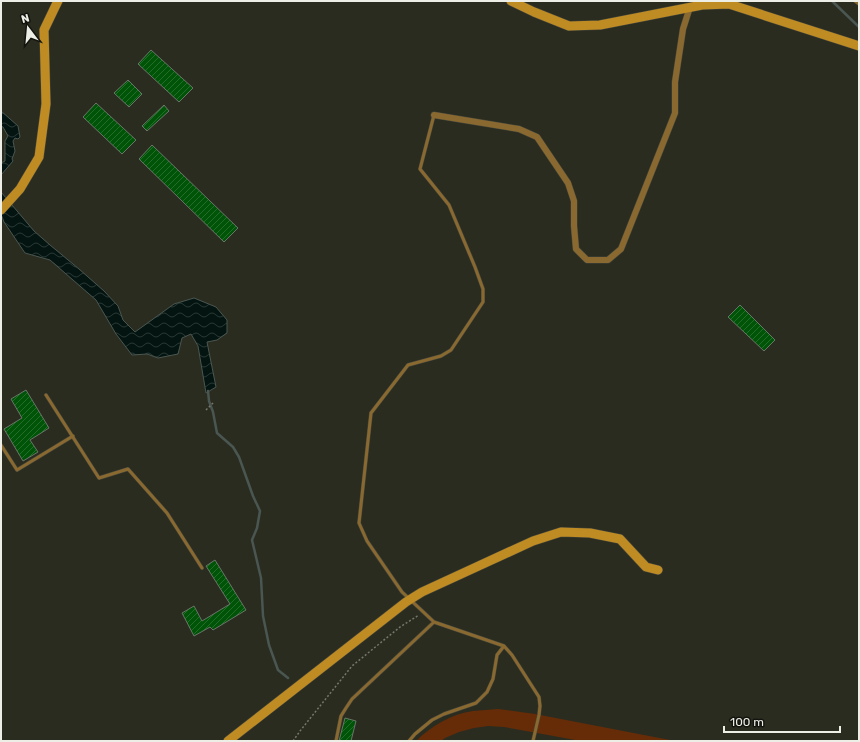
<svg xmlns="http://www.w3.org/2000/svg" width="860" height="742" viewBox="0 0 860 742" font-family="Rubik,sans-serif">
<style>
.green{fill:#662c08}
.water{fill:url(#water-waves);stroke:#4a5651}
.lines{fill:none;stroke-linecap:round;stroke-linejoin:round}
.stream{stroke:#4a5651;stroke-width:2.5}
.building{fill:url(#building-hatch);stroke:#6a7569}
.lane-casing{stroke:#46473c;stroke-width:4}
.street-casing{stroke:#46473c;stroke-width:7}
.secondary-casing{stroke:#46473c;stroke-width:10}
.path{stroke:#76776d;stroke-width:1.5;stroke-dasharray:2 2;stroke-linecap:butt}
.lane{stroke:#896930;stroke-width:3}
.street{stroke:#896930;stroke-width:6}
.secondary{stroke:#bf8b23;stroke-width:9}
</style>
<defs>
<pattern id="water-waves" width="16" height="10" patternUnits="userSpaceOnUse"><rect width="16" height="10" fill="#041511"/><path d="M0 5q4-4 8 0t8 0" fill="none" stroke="#293734"/></pattern>
<pattern id="building-hatch" width="6" height="6" patternUnits="userSpaceOnUse"><rect width="6" height="6" fill="#005407"/><path d="M-1 1l2-2M0 6l6-6M5 7l2-2" fill="none" stroke="#266d2b"/></pattern>
</defs>
<rect width="100%" height="100%" fill="#2b2c20"/>
<path class="green" d="M498 709 535 714 675 741H581L504 727 488 726 474 728 459 732 445 738 441 741H416C431 726 452 714 473 711 482 710 490 710 498 709Z"/>
<path class="water" d="M1 111 18 126 20 137 18 139 15 138 13 141 15 151 12 159 13 161 1 175V163L5 161V141L8 136 3 127 1 126Z
M1 192 34 231 50 245 79 269 104 291 118 306 123 320 135 332 174 304 194 298 216 307 227 320V333L217 340 207 342 216 387 206 393 198 346 191 334 182 338 178 354 158 358 147 354 132 355 116 334 96 300 50 260 25 253 4 222 1 214Z"/>
<g class="lines">
<path class="stream" d="M832 1 859 27
M208 391 209 401 213 412 217 433 233 447 239 457 253 496 260 511 257 528 252 540 261 578 263 616 269 645 278 670 288 678"/>
</g>
<path class="building" d="M151 50 193 88 179 102 138 64Z
M128 80 142 94 129 107 114 93Z
M96 103 136 140 122 154 83 117Z
M164 105 169 111 147 131 142 126Z
M152 145 238 228 224 242 139 159Z
M740 305 775 340 764 351 728 317Z
M26 390 49 428 30 440 38 452 23 461 4 429 22 418 11 399Z
M215 560 246 610 213 630 210 627 194 636 182 613 194 606 202 621 230 604 206 566Z
M345 718 356 721 351 741H339Z"/>
<g class="lines">
<g class="lane-casing">
<path id="lane" d="M855 1 859 4
M434 115 420 169 449 205 475 267 483 289V302L451 350 441 356 408 365 371 413 359 523 367 541 402 592 434 622 504 646 512 655 539 697 540 706 539 715 533 741
M46 395 99 478 128 469 167 513 202 568
M1 445 17 470 73 436
M336 741 341 716 346 708 352 699 434 622
M409 741 415 734 432 720 444 714 476 703 487 692 493 679 497 655 504 646"/>
</g>
<g class="street-casing">
<path id="street" d="M434 115 519 129 537 137 568 183 574 201V226L576 249 587 260H608L621 249 675 113V82L683 29 690 7"/>
</g>
<g class="secondary-casing">
<path id="secondary" d="M511 1 534 12 569 26 600 25 702 5 729 4 859 46
M1 210 20 189 39 157 46 104 44 30 55 7 58 1
M228 741 406 602 422 592 533 541 561 532 590 533 620 539 646 567 658 570"/>
</g>
<path class="path" d="M206 410 214 402
M293 741 300 731 352 666 400 627 419 615"/>
<use href="#lane" class="lane"/>
<use href="#street" class="street"/>
<use href="#secondary" class="secondary"/>
</g>
<rect width="860" height="742" fill="none" stroke="#edeee6" stroke-width="4"/>
<g transform="translate(28 28) rotate(344)" stroke="#14140f" stroke-width="3" paint-order="stroke">
<path d="M0-3L7 15L0 10L-7 15Z" fill="#edeee6"/>
<text y="-6" font-size="11" font-weight="bold" text-anchor="middle" fill="#edeee6">N</text>
</g>
<path d="M724 726v6h116v-6" fill="none" stroke="#edeee6" stroke-width="2"/>
<text x="730" y="726" font-size="12" fill="#edeee6" stroke="#14140f" stroke-width="3" paint-order="stroke">100 m</text>
</svg>
